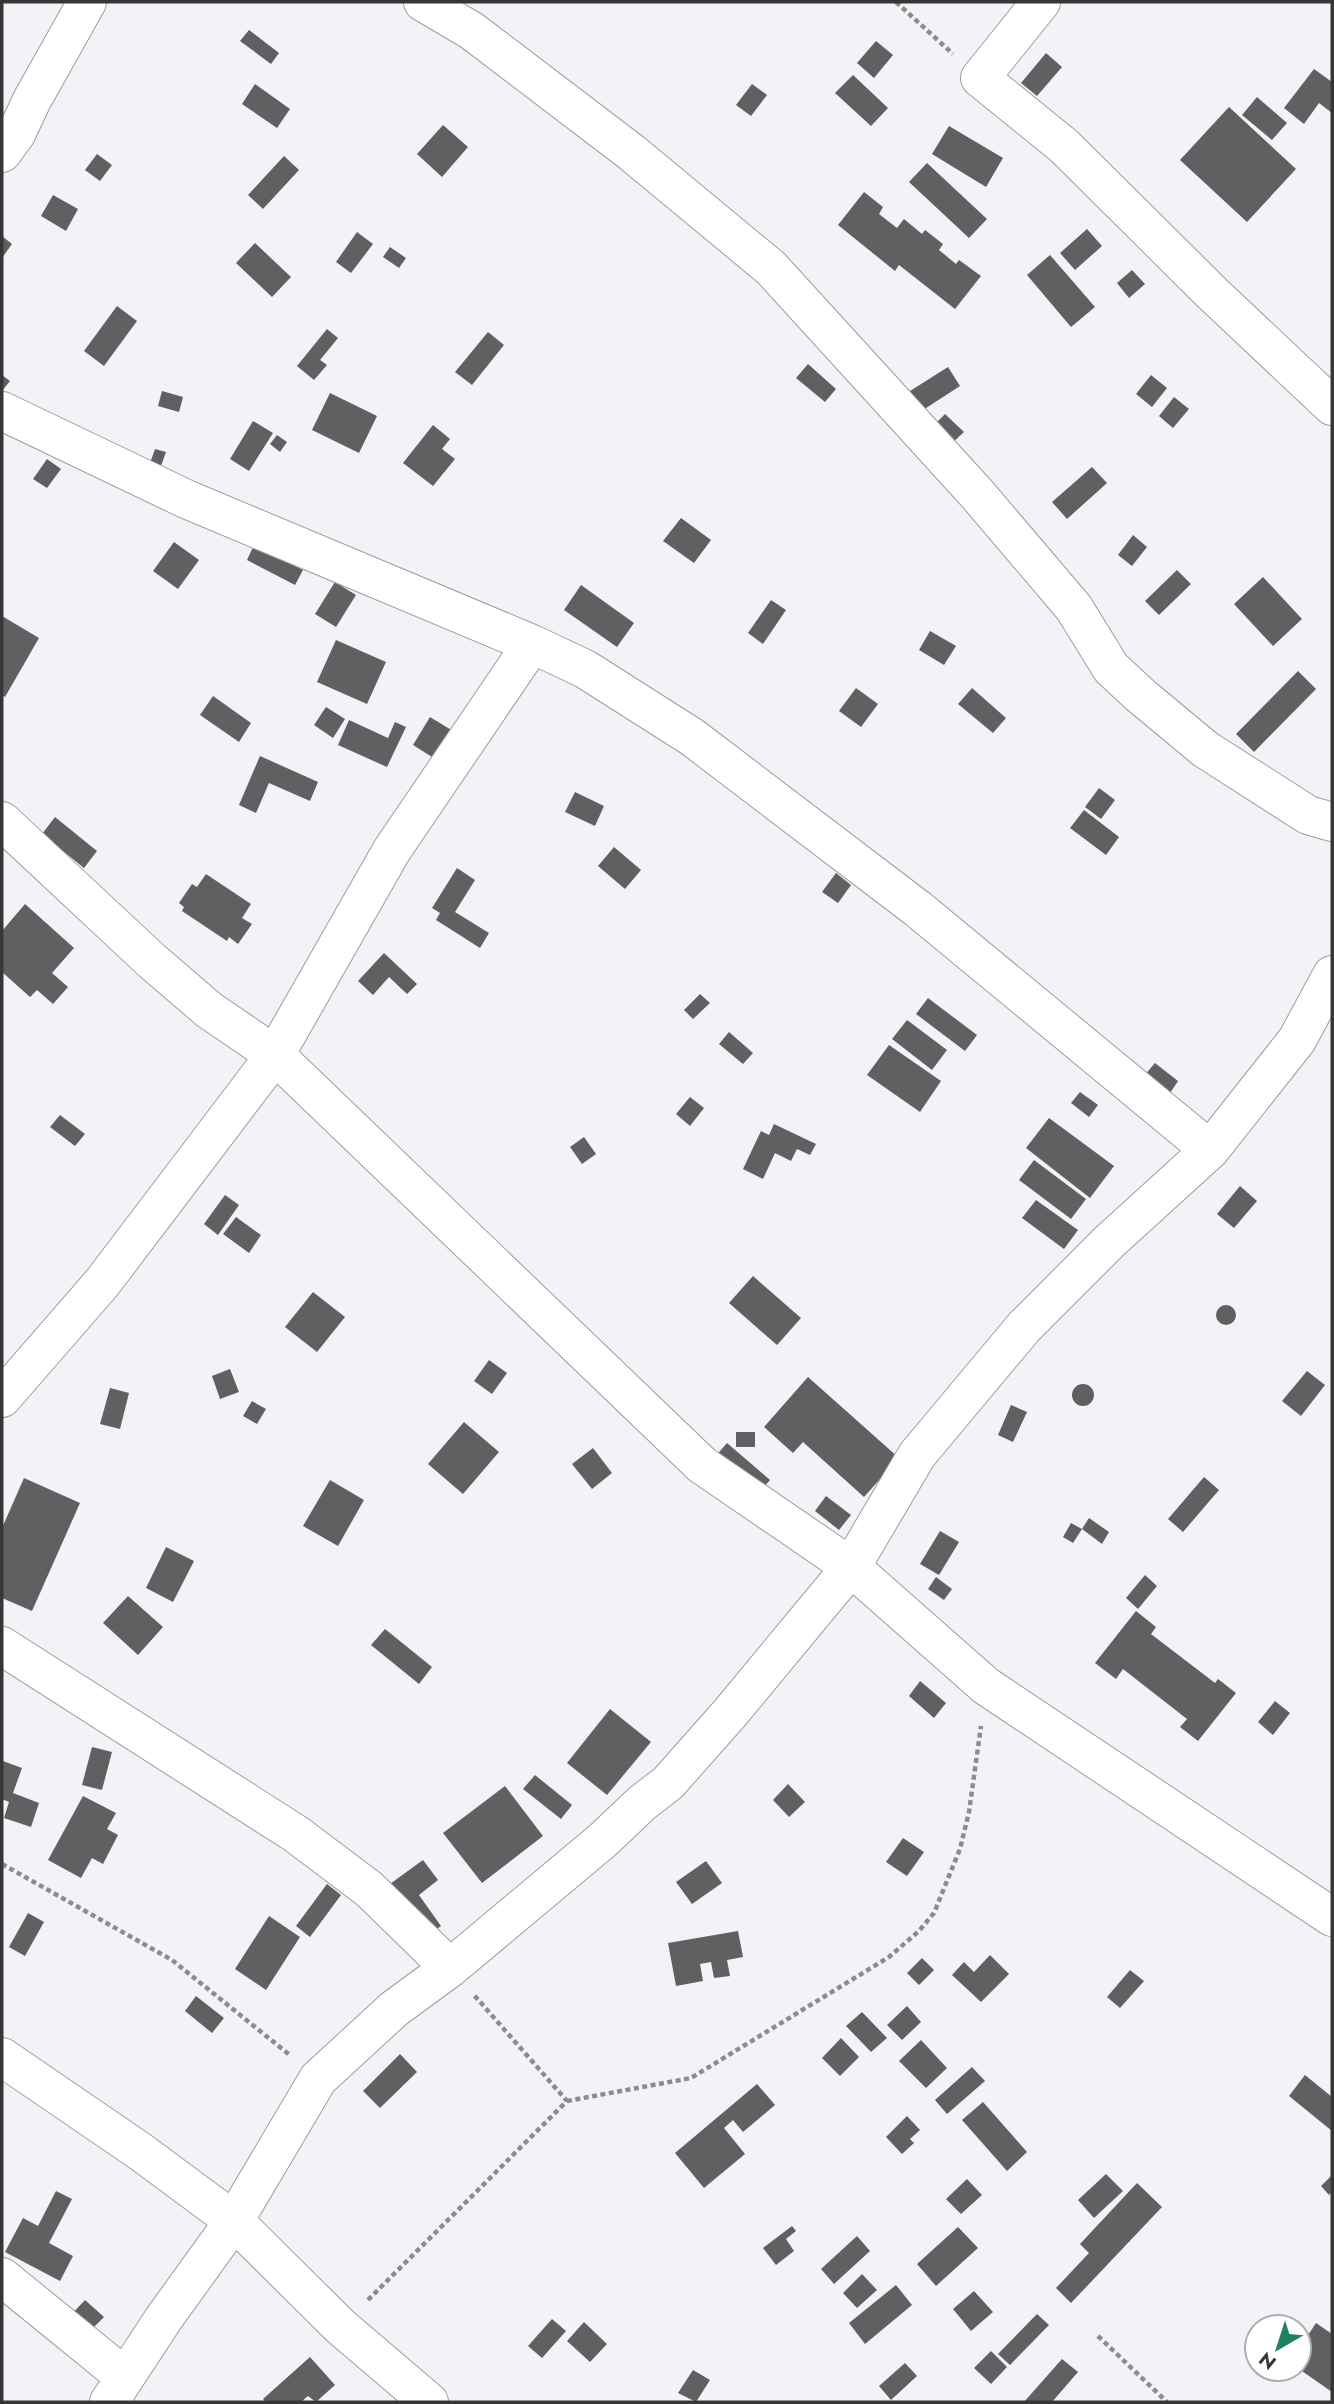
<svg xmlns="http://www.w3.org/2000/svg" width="1334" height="2404" viewBox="0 0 1334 2404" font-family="Jost,sans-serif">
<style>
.building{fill:#615f62}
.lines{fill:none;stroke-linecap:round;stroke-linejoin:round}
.street-casing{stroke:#9e9ca0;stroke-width:40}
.path{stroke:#8d8b8e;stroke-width:4.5;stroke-dasharray:5 3.5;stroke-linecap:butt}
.street{stroke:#fff;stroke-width:38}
</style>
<rect width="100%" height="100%" fill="#f5f2f7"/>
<path class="building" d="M249 30 279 53 271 64 240 41Z
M876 41 893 55 874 78 857 63Z
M1046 53 1062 67 1037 96 1021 83Z
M1314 69 1332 82V113L1319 103 1304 124 1284 108Z
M853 75 888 108 871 126 835 93Z
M255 84 290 109 277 128 242 104Z
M752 84 767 95 751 116 736 105Z
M1257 97 1287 123 1272 140 1242 115Z
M1229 107 1296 169 1247 222 1180 160Z
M443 125 468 147 442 177 417 154Z
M949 126 1003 158 986 187 932 154Z
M97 154 112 165 100 181 85 170Z
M284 156 299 170 263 209 248 195Z
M927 163 987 219 969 238 909 182Z
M864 192 883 207 879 214 897 228 904 219 922 234 925 230 943 244 939 250 956 264 959 260 981 276 955 309 899 265 895 271 838 225Z
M53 195 78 209 66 231 41 216Z
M1087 229 1102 246 1075 270 1060 253Z
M357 232 373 244 351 273 336 262Z
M2 236 12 244 2 258Z
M255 243 291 277 272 297 236 263Z
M390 247 406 258 399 268 383 257Z
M1050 255 1095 307 1071 327 1027 275Z
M1132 270 1145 284 1129 298 1117 283Z
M117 306 137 321 104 366 84 351Z
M327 329 338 338 320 360 327 365 314 380 297 366Z
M488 332 504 345 472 385 455 372Z
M808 364 836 389 825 402 796 378Z
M948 367 960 386 923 410 910 391Z
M2 375 10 381 2 391Z
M1151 375 1167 388 1152 407 1136 394Z
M162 391 183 397 179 412 158 406Z
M330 393 377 416 359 453 312 430Z
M1174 397 1189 409 1173 428 1159 416Z
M945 414 964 432 949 446 931 428Z
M253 421 273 433 249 471 230 459Z
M433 425 450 439 442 449 455 459 433 486 403 463Z
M277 435 287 442 280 452 270 444Z
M155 449 166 452 161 466 150 463Z
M47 459 61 469 47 488 33 479Z
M1092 467 1107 483 1067 519 1052 502Z
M681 518 711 540 694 563 663 541Z
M1133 535 1147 547 1132 566 1118 555Z
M174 542 199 560 178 589 153 571Z
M254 545 303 570 295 585 247 560Z
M1177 570 1191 584 1159 615 1145 601Z
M1263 577 1302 619 1273 646 1234 604Z
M335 582 356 595 336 627 315 614Z
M581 585 634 623 617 647 564 610Z
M771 600 786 610 763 644 748 633Z
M2 616 39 638 5 697 2 695Z
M930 631 956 646 944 665 919 650Z
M336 640 386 662 367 704 317 682Z
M1298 671 1316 689 1254 752 1236 734Z
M856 688 878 704 861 727 839 711Z
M972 688 1006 718 993 733 958 704Z
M213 696 251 723 239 742 200 715Z
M326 707 345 719 333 738 314 725Z
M430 717 458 734 440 762 413 745Z
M349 720 388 738 395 722 406 727 387 767 338 745Z
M260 756 318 782 310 801 269 783 256 813 239 805Z
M1099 788 1115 800 1101 819 1085 807Z
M575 792 604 806 595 826 565 812Z
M1084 810 1119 837 1106 855 1070 828Z
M55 817 97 851 84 868 42 834Z
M614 847 641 870 625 889 598 866Z
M457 868 475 880 455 912 489 933 480 948 436 920 440 913 432 908Z
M836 873 851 885 838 903 822 892Z
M206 874 251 904 242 918 252 924 238 944 229 937 227 941 182 911 184 907 179 903 192 884 197 887Z
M25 904 74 948 52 973 68 987 53 1004 37 990 30 997 2 972V931Z
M384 953 417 984 407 994 389 977 373 995 358 981Z
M700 994 710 1003 693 1019 684 1010Z
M928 998 977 1035 965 1051 916 1014Z
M907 1020 947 1050 932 1070 892 1039Z
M729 1032 753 1053 743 1064 719 1044Z
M889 1045 941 1081 920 1112 867 1075Z
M1155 1063 1178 1081 1168 1096 1143 1077Z
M1080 1092 1098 1105 1089 1117 1071 1103Z
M690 1097 704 1108 690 1126 676 1114Z
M60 1115 85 1134 75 1146 50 1127Z
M1049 1118 1114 1166 1090 1198 1026 1148Z
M774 1124 816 1144 810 1155 797 1149 791 1161 775 1153 763 1179 743 1169 761 1131 769 1135Z
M584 1137 596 1154 582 1164 570 1147Z
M1034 1160 1086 1199 1071 1219 1019 1180Z
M1240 1186 1257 1201 1234 1228 1217 1214Z
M225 1195 239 1205 218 1235 204 1224Z
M1036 1200 1078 1230 1064 1249 1022 1218Z
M236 1217 261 1235 249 1253 223 1234Z
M753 1276 801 1318 777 1345 729 1303Z
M313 1292 345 1317 317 1352 285 1327Z
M1216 1315a10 10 0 1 1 20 0a10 10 0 1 1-20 0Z
M489 1360 507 1373 492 1394 474 1381Z
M230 1369 239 1392 220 1399 212 1376Z
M1307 1371 1325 1385 1301 1416 1282 1401Z
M808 1377 899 1458 864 1497 803 1442 793 1453 764 1427Z
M1072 1395a11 11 0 1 1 22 0a11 11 0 1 1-22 0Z
M110 1388 129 1393 120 1429 100 1424Z
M252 1401 266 1409 257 1424 243 1416Z
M1011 1405 1027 1412 1013 1442 998 1435Z
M464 1422 499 1452 463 1494 428 1464Z
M736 1432H755V1447H736Z
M727 1443 770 1480 757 1495 714 1458Z
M593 1448 612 1473 592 1489 572 1464Z
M1204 1477 1219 1490 1183 1532 1168 1519Z
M24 1478 80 1503 32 1611 2 1598V1528Z
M330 1480 364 1500 338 1546 303 1526Z
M826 1496 851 1515 839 1530 815 1511Z
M1089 1518 1109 1532 1102 1544 1082 1529 1073 1543 1063 1537 1071 1523 1082 1529Z
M940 1531 959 1542 939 1575 920 1564Z
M166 1547 194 1561 173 1602 146 1588Z
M1145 1575 1157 1586 1138 1609 1126 1598Z
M936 1577 952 1589 944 1600 928 1589Z
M128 1596 163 1627 138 1655 103 1623Z
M1136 1611 1156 1627 1151 1634 1215 1683 1218 1679 1236 1693 1198 1741 1180 1727 1187 1719 1123 1669 1116 1679 1095 1663Z
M385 1629 432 1667 419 1684 371 1645Z
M920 1681 946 1703 934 1718 909 1696Z
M1275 1701 1290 1713 1273 1735 1258 1722Z
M610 1709 651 1742 607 1795 567 1763Z
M92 1747 112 1752 102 1790 82 1785Z
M3 1761 22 1768 13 1793 39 1803 31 1827 4 1818 9 1802 2 1799Z
M535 1775 572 1805 561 1819 523 1789Z
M788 1784 805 1802 789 1817 773 1800Z
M505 1786 543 1836 482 1883 443 1833Z
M83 1796 116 1813 107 1829 118 1835 103 1864 92 1858 81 1878 48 1860Z
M903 1838 924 1852 907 1876 886 1862Z
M423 1860 438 1880 419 1895 441 1926 421 1941 383 1889Z
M706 1861 722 1883 692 1904 676 1882Z
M327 1884 341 1895 310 1937 296 1926Z
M28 1913 44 1922 25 1956 9 1947Z
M269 1916 300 1937 266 1990 235 1969Z
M738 1931 743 1957 727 1960 730 1976 714 1978 711 1962 700 1964 703 1981 676 1986 668 1943Z
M990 1955 1009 1974 981 2002 952 1975 964 1962 974 1972Z
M922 1958 934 1970 919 1985 907 1973Z
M1130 1970 1144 1981 1120 2008 1107 1997Z
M196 1996 224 2018 212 2033 185 2011Z
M907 2006 921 2022 902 2040 887 2025Z
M862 2012 887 2038 871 2052 846 2026Z
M841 2038 859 2057 840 2076 822 2058Z
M921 2040 947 2068 926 2088 899 2061Z
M400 2054 417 2072 380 2108 363 2091Z
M972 2067 985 2081 947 2114 935 2100Z
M1305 2075 1332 2097V2131L1289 2096Z
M757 2084 775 2105 743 2132 733 2120 724 2128 745 2154 704 2188 675 2153Z
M983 2102 1027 2152 1007 2171 962 2120Z
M907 2116 920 2130 910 2139 914 2143 902 2154 886 2137Z
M1106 2174 1123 2191 1094 2218 1078 2200Z
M1332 2175V2191L1329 2195 1321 2186Z
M967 2179 982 2195 961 2214 946 2199Z
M1137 2183 1162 2207 1071 2303 1056 2288 1089 2253 1080 2244Z
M56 2191 72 2199 49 2243 73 2256 60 2281 5 2252 23 2218 38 2226Z
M792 2226 796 2231 786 2239 794 2251 776 2265 763 2248Z
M958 2227 978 2248 936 2286 917 2264Z
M857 2236 870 2251 834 2284 821 2269Z
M862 2274 877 2290 857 2308 843 2293Z
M896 2285 912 2305 865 2344 849 2323Z
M974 2291 993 2312 971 2331 953 2309Z
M85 2300 104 2317 87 2334 69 2317Z
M1037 2314 1049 2325 1010 2365 998 2354Z
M552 2319 566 2331 542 2358 528 2346Z
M584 2322 607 2344 590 2362 567 2341Z
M1316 2323 1332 2334V2392L1299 2369V2349Z
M991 2351 1007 2367 991 2384 974 2368Z
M310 2357 335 2385 316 2402 308 2396 301 2402H266L263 2399Z
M1062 2359 1078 2372 1052 2402H1024Z
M905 2363 917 2376 891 2400 879 2386Z
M693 2370 710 2380 696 2402 678 2393Z"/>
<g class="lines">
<g class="street-casing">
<path id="street" d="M423 2 472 31 631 152 771 268 978 495 1074 608 1111 668 1140 695 1205 749 1308 815 1332 822
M1041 2 980 78 1064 146 1212 293 1332 406
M2 153 16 134 32 100 87 2
M2 411 186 499 532 644 392 850 275 1055 102 1283 2 1398
M532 644 585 669 692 737 918 909 1210 1150
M2 821 152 961 209 1010 275 1055 702 1465 851 1567 986 1686 1332 1917
M2 1646 296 1834 369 1889 450 1968
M2 2057 141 2152 234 2221 341 2327 429 2402
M2 2277 125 2377
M109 2402 164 2318 234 2221 318 2079 394 2009 450 1968 603 1840 642 1803 668 1783 730 1713 851 1567 917 1455 1024 1327 1110 1241 1210 1150 1297 1040 1332 975"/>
</g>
<path class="path" d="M896 2 953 54
M2 1864 172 1960 291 2056
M567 2101 691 2078 889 1957 919 1931 934 1913 960 1849 969 1812 981 1726
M368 2300 567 2101 474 1995
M1098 2336 1167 2402"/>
<use href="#street" class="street"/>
</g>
<rect width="1334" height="2404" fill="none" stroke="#373637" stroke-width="7"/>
<g transform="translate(1278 2348) rotate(219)"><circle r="33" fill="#ffffff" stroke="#afafaf" stroke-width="2"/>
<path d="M0-5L12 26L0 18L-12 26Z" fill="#1e825c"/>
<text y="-10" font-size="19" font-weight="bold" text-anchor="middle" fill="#373637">N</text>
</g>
</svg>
